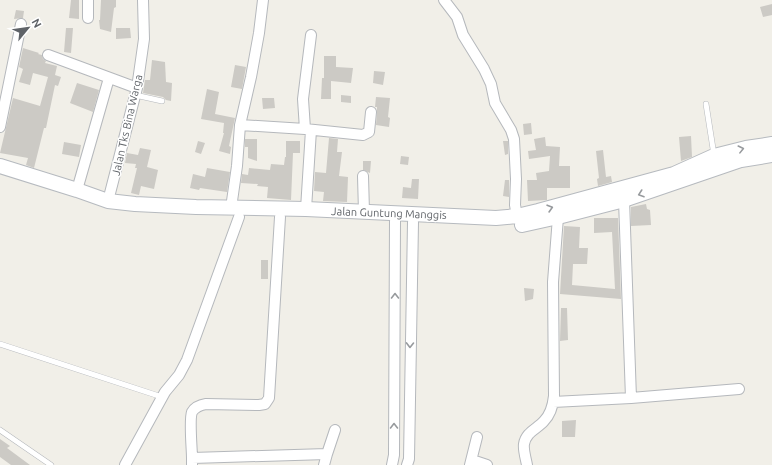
<svg xmlns="http://www.w3.org/2000/svg" width="772" height="465" viewBox="0 0 772 465" font-family="Ubuntu,sans-serif">
<style>
.building{fill:#cccac5}
.lines{fill:none;stroke-linecap:round;stroke-linejoin:round}
.lane-casing{stroke:#b5b8bc;stroke-width:6}
.street-casing{stroke:#b5b8bc;stroke-width:12}
.secondary-casing{stroke:#b6babf;stroke-width:16}
.lane{stroke:#fff;stroke-width:5}
.street{stroke:#fff;stroke-width:10}
.secondary{stroke:#fff;stroke-width:14}
.oneway{stroke:#979a9d}
.labels{text-anchor:middle;stroke-width:3;stroke-linejoin:round;paint-order:stroke}
.street-label{font-size:11px;fill:#5f6368;stroke:#fff}
</style>
<rect width="100%" height="100%" fill="#f1efe8"/>
<path class="building" d="M71 0H79V19L69 18Z
M101 0H116V7L114 8 111 32 100 29 99 20H100Z
M772 4V15L763 17 760 7Z
M16 10 24 11 23 18 14 19Z
M66 28H73L71 53 64 52Z
M116 28H130L131 38 116 39Z
M23 48 39 53 38 54 42 55 43 59 46 61 45 63 57 66 55 75 61 77 58 86 55 85 46 128H44L34 168 26 165 28 158 0 153 13 98 40 106 48 77 33 73 30 85 19 82 23 69 19 67Z
M324 56H336V67L353 68 351 83 331 81V99H321L322 78H324Z
M152 60 165 62 166 82 172 83 171 101 166 100 163 97 143 93 145 80H150Z
M235 65 246 67 242 89 231 87Z
M374 71 385 72 383 85 373 83Z
M77 83 99 90 93 112 70 103Z
M207 89 219 92 215 114 235 118 229 146 231 147 230 154 219 151 224 133H223L224 123 201 119Z
M341 95 351 96V103L341 102Z
M376 97 390 98 388 117 390 118 389 127 376 125 377 113V107H375Z
M262 98H274L275 108 263 109Z
M531 123 532 134 524 135 523 124Z
M691 136 692 157 681 161 679 137Z
M545 137 546 146 560 147 559 166H570V188H547V200L528 201 527 180H537L536 173 549 171 550 156 529 159 528 151 536 150 534 139Z
M329 138 338 139 337 152H342L339 176 348 177 347 202 323 201 324 192 314 191 315 172 326 173Z
M245 139H257V161L248 158V147H245Z
M198 141 205 143 201 154 195 152Z
M286 141H300V153H293L291 200 267 198 268 187 257 186 258 184 241 183 242 174 248 175 249 168 270 170 271 164 284 165 285 157H286Z
M503 141H508V154L505 155Z
M64 142 81 145 79 157 62 154Z
M140 148 151 150 147 167 158 170 154 189 141 186 139 195 131 193 137 168H135L136 164 125 163 127 153 138 155Z
M603 150 606 177 611 176 612 182 598 186 597 179 599 178 596 151Z
M401 156 409 157 408 165 400 164Z
M363 161H371L370 173 363 170Z
M207 168 230 172 227 192 200 188 199 190 190 188 193 174 205 177Z
M412 179H419L418 199 402 198 403 187 411 188Z
M505 180H509V197L503 196Z
M646 204 647 209 650 210 651 225 631 226V207Z
M594 218H618L621 299 560 294 564 226 580 227 579 248H588L587 264H573L572 285 615 289 612 232 594 233Z
M261 260H268V279H261Z
M524 288 534 289 533 299 525 301Z
M561 308H567L568 340 560 341Z
M576 420 575 437H562V421Z
M0 439 10 446 7 448 30 465H11L0 457Z"/>
<g class="lines">
<g class="lane-casing">
<path id="lane" d="M135 95 162 101
M706 104 714 155
M0 344 162 397
M0 430 51 465"/>
</g>
<g class="street-casing">
<path id="street" d="M444 0 457 17 463 35 484 69 491 84 495 103 511 130 514 139 516 179 515 205 517 216
M88 18V0
M48 55 137 88
M240 125 305 129 363 135 369 132 371 112
M0 127 21 24
M305 129 303 99 311 35
M363 176 364 212
M77 190 109 78
M624 200 631 398
M108 201 137 88 144 39 143 0
M231 208 237 166 240 125 251 77 259 33 263 0
M306 209 311 130
M553 402 631 398 739 389
M327 454 335 430
M192 458C192 449 189 419 192 412 195 407 200 405 206 404L259 405 265 404 269 398 280 217
M472 460 487 465
M125 465 165 392 179 375 187 360 239 217
M192 465V458L327 454 324 465
M392 465 394 455 395 221
M407 465 409 459 413 222
M470 465 477 437
M527 465C526 459 523 450 524 444 526 432 537 429 544 421 551 414 553 405 554 396L553 282 558 217"/>
</g>
<g class="secondary-casing">
<path id="secondary" d="M0 166 77 190 108 201 135 204 196 207 306 209 496 218 517 216 538 211 674 174 714 156 746 148 772 144
M522 225 558 217 624 200 741 160 772 155"/>
</g>
<use href="#lane" class="lane"/>
<use href="#street" class="street"/>
<use href="#secondary" class="secondary"/>
</g>
<defs><path id="oneway-chevron" d="M-2-3.5L2.5 0L-2 3.5" fill="none" stroke-width="1.6" stroke-linecap="round" stroke-linejoin="round"/></defs>
<g class="oneway">
<use href="#oneway-chevron" transform="translate(741 149) rotate(-14)"/>
<use href="#oneway-chevron" transform="translate(641 194) rotate(161)"/>
<use href="#oneway-chevron" transform="translate(550 208) rotate(-16)"/>
<use href="#oneway-chevron" transform="translate(395 296) rotate(-90)"/>
<use href="#oneway-chevron" transform="translate(410 345) rotate(91)"/>
<use href="#oneway-chevron" transform="translate(394 426) rotate(-90)"/>
</g>
<g class="labels">
<g class="street-label">
<text transform="translate(127 125) rotate(-77)" y="4">Jalan Tks Bina Warga</text>
<text transform="translate(389 213) rotate(2)" y="4">Jalan Guntung Manggis</text>
</g>
</g>
<g transform="translate(28 28) rotate(61)" stroke="#ffffff" stroke-width="3" paint-order="stroke">
<path d="M0-3L7 15L0 10L-7 15Z" fill="#5f6368"/>
<text y="-6" font-size="11" font-weight="bold" text-anchor="middle" fill="#5f6368">N</text>
</g>
</svg>
